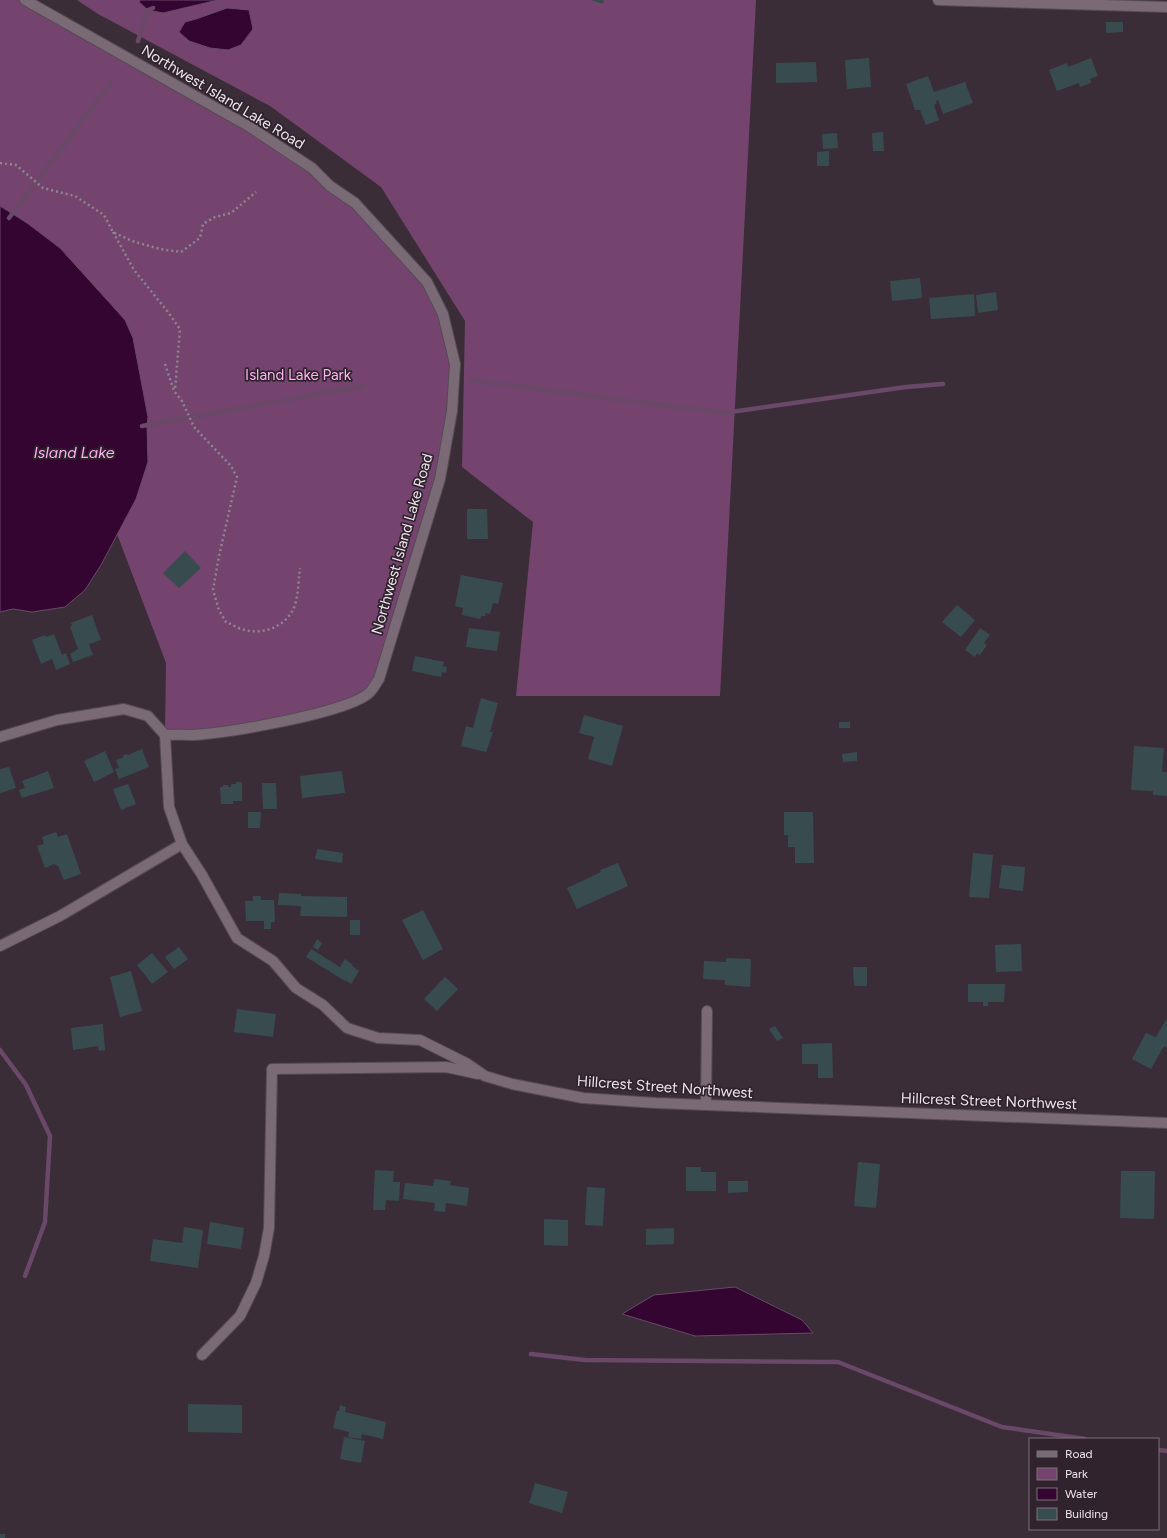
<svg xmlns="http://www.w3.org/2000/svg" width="1167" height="1538" viewBox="0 0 1167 1538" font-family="Figtree,sans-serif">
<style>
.green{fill:#74446f}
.water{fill:#330530;stroke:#6a4868}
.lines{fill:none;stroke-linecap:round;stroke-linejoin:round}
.stream{stroke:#6a4868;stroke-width:4.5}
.building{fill:#384c4f}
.minor-casing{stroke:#564b54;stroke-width:12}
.path{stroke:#8f858e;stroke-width:2.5;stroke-dasharray:2 3;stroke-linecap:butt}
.minor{stroke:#796a76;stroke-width:10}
.labels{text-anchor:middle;stroke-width:3.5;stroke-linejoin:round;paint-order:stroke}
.street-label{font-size:15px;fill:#ebe3ea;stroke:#30232e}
.park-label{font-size:15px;fill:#fbb0f2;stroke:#30232e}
.water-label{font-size:16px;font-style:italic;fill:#fbaff1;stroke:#30232e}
</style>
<rect width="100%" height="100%" fill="#3a2d38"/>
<path class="green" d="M0 0H25L250 127 355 203 427 282 455 364 440 479 379 679 359 699 244 729 165 735 166 663 117 534 136 499 148 417 133 338 125 320 60 248 27 223 0 206Z
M77 0H756L720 696H516L533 522 462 467 465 321 381 187 270 106 98 14Z"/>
<path class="water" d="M140 0H218L163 13 148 10 139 2Z
M227 8 249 10 253 29 241 45 228 50 210 48 189 41 179 32 185 22 196 19Z
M0 206 27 223 60 248 125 320 133 338 148 417 147 426 148 462 136 499 101 565 85 590 65 607 32 612 13 609 0 612Z
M735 1287 802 1320 813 1333 695 1336 622 1314 654 1295Z"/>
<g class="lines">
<path class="stream" d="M138 41 148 10 153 8
M9 218 112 81
M470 380 724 413 906 387 943 384
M142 426 363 386
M0 1050 26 1085 50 1136 45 1222 25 1276
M531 1354 585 1360 838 1362 1002 1427 1085 1439
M1158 1450 1167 1451"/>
</g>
<path class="building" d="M591 0H604L603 4Z
M1106 22H1123V32L1106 33Z
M869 58 871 87 847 89 845 60Z
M1091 58 1098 76 1090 79 1091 83 1080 87 1079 83 1057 91 1049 70 1067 63 1068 67Z
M816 62 817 82 776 83V63Z
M928 76 934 92 965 82 973 103 943 114 938 100 936 101 937 103 934 105 939 120 926 125 920 110H915L906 84Z
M883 132 884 151H873L872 133Z
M837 133 838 148 823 149 822 134Z
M829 151V166H817V152Z
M920 278 922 298 892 301 890 281Z
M996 292 998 310 978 313 976 295Z
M974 294 975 316 931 319 929 298Z
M467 509H487L488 539H467Z
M185 551 201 568 179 588 163 573Z
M461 575 503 583 498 604 493 603 490 614 486 613 485 616H481L480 619 462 615 463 608 455 606Z
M957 605 975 620 961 637 942 622Z
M92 615 101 640 89 644 93 655 73 662 70 654 78 649 70 627 72 626 71 623Z
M469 628 500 632 497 651 466 647Z
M980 628 990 635 984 643 987 645 980 655 977 653 975 657 965 650Z
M54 634 62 655 66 653 70 664 56 670 52 659 41 664 32 640 45 635 46 637Z
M415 656 444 662 443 666 447 667 446 673 442 672 441 677 412 671Z
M481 698 498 703 490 732H493L486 752 461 746 466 726 473 728Z
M584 715 623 726 612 766 588 759 594 737 579 733Z
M839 722H850V728H839Z
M1134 746 1164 748 1162 772H1167V796L1153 795V791L1131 790Z
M142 749 149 767 119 779 115 769 119 768 116 760 124 757 123 755 127 754 128 755Z
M105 751 114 772 94 782 84 761Z
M857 752V761L843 762 842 754Z
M9 767 16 788 0 793V769Z
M48 771 54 788 22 798 19 790 25 788 22 781Z
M342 771 345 793 302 798 300 776Z
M236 782H242V801H233V804H221L220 787H223V785H228V787H231V784H236Z
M262 783H276L277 809H263Z
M128 784 136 804 121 810 113 789Z
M248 812H261L260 828H248Z
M784 812H813L814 863H795V847H788V835H784Z
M56 832 58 837 67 834 81 874 64 880 58 866 54 864 45 868 37 846 44 844 42 837Z
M317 849 343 853 342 863 315 859Z
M973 853 993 855 989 898 969 897Z
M618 863 628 886 577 909 567 888 601 872 600 870Z
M1002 865 1025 867 1023 891 999 888Z
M279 893 301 894V896L347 897V917L300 916 301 906 278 905Z
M253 896H261V900H274L275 922H271V929H264V921H246L245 901H253Z
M423 910 443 949 423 960 402 920Z
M350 920H360V935H350Z
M317 939 322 943 318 950 313 947Z
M1021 944 1022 971 996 972 995 945Z
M179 947 188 959 174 969 165 957Z
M311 949 340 967 345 959 353 965 352 966 359 971 351 984 345 980V981L306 957Z
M152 953 168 972 152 984 137 965Z
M726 958 751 959 750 987 725 985V980L703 979 704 961 726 962Z
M853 967H867V986H854Z
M131 971 142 1011 120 1017 110 977Z
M445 977 458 989 437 1011 424 999Z
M968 984H1005L1004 1002H988V1006H983V1002H968Z
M237 1009 276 1014 273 1037 234 1032Z
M1167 1018V1048L1164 1046 1151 1069 1132 1059 1146 1033 1156 1037Z
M103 1024 105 1050 99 1051 98 1046 73 1050 71 1028Z
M775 1026 783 1038 777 1041 769 1029Z
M832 1043 833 1078H818V1064H802V1044Z
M858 1162 880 1164 876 1208 854 1206Z
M686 1167H701V1172H716V1191H686Z
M375 1170 394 1171 393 1182H400L399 1201 386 1200 385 1210H373Z
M1121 1171H1155L1154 1219 1120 1218Z
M434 1179 451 1181 450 1185 469 1188 467 1206 446 1203 445 1212 434 1211 435 1203 403 1199 405 1183 433 1186Z
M728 1181H748V1192L728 1193Z
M587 1187 605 1188 603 1226 585 1225Z
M544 1219 568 1220V1246L544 1245Z
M210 1222 244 1228 241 1249 207 1244Z
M184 1227 203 1230 198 1268 150 1261 153 1239 182 1243Z
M674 1228V1244L646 1245V1229Z
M188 1404 242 1405V1433L188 1432Z
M340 1405 346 1407 345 1412 386 1422 383 1439 362 1434 361 1439 348 1437 349 1432 333 1428 337 1411H339Z
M344 1437 365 1441 361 1463 340 1459Z
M535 1483 568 1492 562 1513 529 1503Z
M0 1534H5V1538H0Z"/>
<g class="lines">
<g class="minor-casing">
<path id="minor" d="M25 0 250 127 312 168 330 186 355 203 427 282 443 314 455 364 452 411 440 479 379 679C376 683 374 688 370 692 351 712 236 731 205 734 192 736 178 734 165 735
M938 0 1167 7
M165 735 169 807 182 844 202 875 237 938 273 961 296 988 323 1005 347 1028 378 1038 420 1040 466 1063 485 1076 512 1084 583 1098 656 1103 1167 1123
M0 737 57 720 124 709 148 716 165 735
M0 946 60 916 182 844
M706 1105 707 1011
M202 1355 240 1316 256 1283 264 1256 269 1228 272 1069 446 1067 478 1074"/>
</g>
<path class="path" d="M0 163 16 165 43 188 75 196 104 215 113 232 132 241 160 249 181 252 200 238 203 224 215 217 231 213 256 192
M113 232 134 270 168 312 180 329 175 390
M165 364 174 391 182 401 194 427 231 466 237 477 219 556 213 590 219 610 226 622C233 625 241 630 249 631 267 633 284 626 293 610 299 597 298 581 300 568"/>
<use href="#minor" class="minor"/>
</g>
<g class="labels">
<g class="street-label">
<text transform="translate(223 97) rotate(31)" y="5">Northwest Island Lake Road</text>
<text transform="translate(402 544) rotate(-74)" y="5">Northwest Island Lake Road</text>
<text transform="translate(665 1087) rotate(4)" y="5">Hillcrest Street Northwest</text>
<text transform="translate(989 1101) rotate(2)" y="5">Hillcrest Street Northwest</text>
</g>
<g class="park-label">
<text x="298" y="380">Island Lake Park</text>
</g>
<g class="water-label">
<text x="74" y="458">Island Lake</text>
</g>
</g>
<rect x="1029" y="1438" width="130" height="92" fill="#30232e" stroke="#7b7079"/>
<rect x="1037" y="1451" width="20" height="6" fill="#796a76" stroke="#7b7079"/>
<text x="1065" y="1458" font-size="12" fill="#ebe3ea">Road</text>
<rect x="1037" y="1468" width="20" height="12" fill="#74446f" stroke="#7b7079"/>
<text x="1065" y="1478" font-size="12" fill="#ebe3ea">Park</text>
<rect x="1037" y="1488" width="20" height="12" fill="#330530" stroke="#7b7079"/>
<text x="1065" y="1498" font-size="12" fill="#ebe3ea">Water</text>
<rect x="1037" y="1508" width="20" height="12" fill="#384c4f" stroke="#7b7079"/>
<text x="1065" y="1518" font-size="12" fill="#ebe3ea">Building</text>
</svg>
